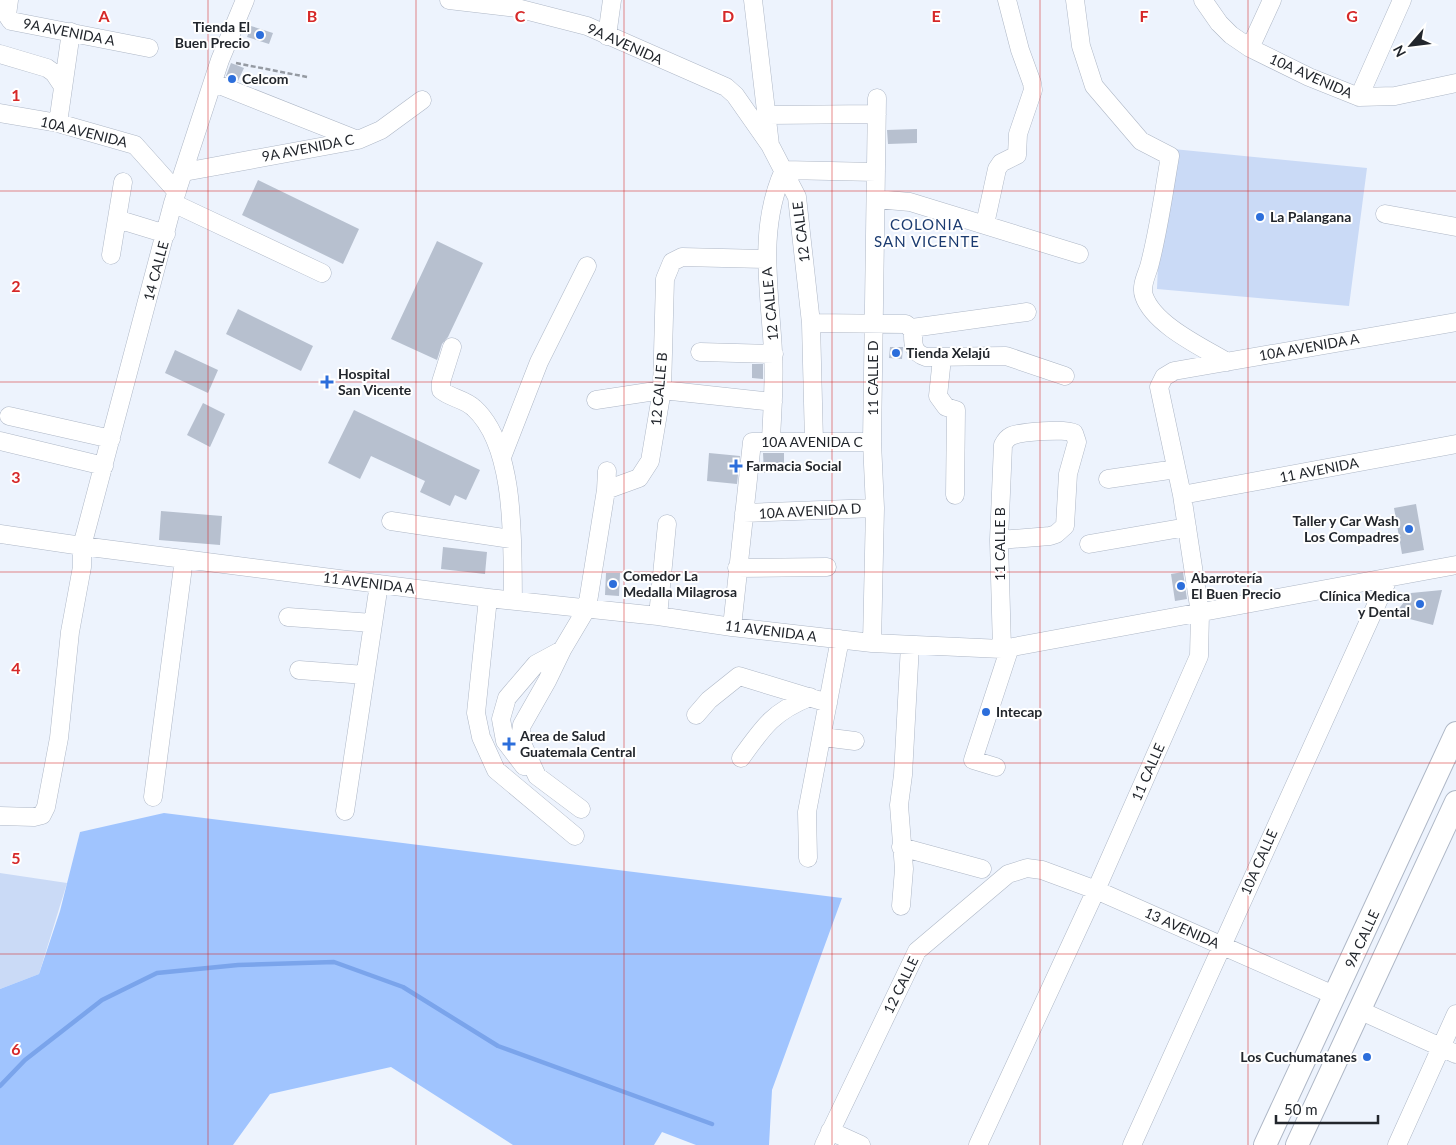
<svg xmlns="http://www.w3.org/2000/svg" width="1456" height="1145" viewBox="0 0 1456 1145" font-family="Lato,sans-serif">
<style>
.green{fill:#cadaf6}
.forest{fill:#a0c4fe}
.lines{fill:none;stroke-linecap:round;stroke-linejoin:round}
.stream{stroke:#7aa4eb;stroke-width:4.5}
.building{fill:#b7c0cf}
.minor-casing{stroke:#aeb7c6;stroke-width:19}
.major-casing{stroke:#aeb7c6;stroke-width:24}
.path{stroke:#959aa2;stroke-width:2.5;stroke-dasharray:5 2.5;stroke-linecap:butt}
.minor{stroke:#fff;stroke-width:18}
.major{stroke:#fff;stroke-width:22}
.grid{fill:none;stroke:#d62828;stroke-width:1;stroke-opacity:0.55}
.poi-dot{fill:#2c6edb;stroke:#fff;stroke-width:2}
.labels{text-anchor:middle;stroke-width:4;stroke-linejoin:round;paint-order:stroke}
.poi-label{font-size:14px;font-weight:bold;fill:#22262c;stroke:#fff;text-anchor:start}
.street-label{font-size:14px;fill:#22262c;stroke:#fff}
.neighbourhood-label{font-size:15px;letter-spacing:1px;fill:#1b3b70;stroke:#fff}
.grid-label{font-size:16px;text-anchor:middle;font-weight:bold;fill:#d62828;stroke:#fff;stroke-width:4;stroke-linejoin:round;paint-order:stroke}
</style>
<rect width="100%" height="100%" fill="#edf3fd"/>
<path class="green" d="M1163 148 1367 168 1349 306 1157 289Z
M0 873 67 883 39 974 0 989Z"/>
<path class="forest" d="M164 813 842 898 772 1090 769 1145H696L662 1132 654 1145H513L391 1067 270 1094 233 1145H0V989L39 974 60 911 80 832Z"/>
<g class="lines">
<path class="stream" d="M0 1086 25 1060 102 1000 157 973 238 965 334 962 403 987 498 1046 712 1124"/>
</g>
<path class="building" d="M251 26 273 33 269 44 247 37Z
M231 63 244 68 238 81 226 76Z
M917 129V143L888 144 887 130Z
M258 180 359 229 343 264 242 215Z
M437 241 483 263 448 337 442 344 437 360 391 339Z
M238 309 313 346 301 371 226 334Z
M890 347H903L902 359 889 358Z
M175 350 218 370 208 393 165 373Z
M752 364H763V379L752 378Z
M203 403 225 414 210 447 187 435Z
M354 410 480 470 466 500 455 495 450 506 420 492 425 481 371 456 360 479 328 463Z
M709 453 740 456 737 484 707 481Z
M763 453H784V473H764Z
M1416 504 1424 550 1402 554 1394 508Z
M161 511 222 516 220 545 159 540Z
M443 547 487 552 485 574 441 569Z
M1183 572 1187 599 1175 601 1171 574Z
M606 573H620L619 596 605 595Z
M1442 590 1433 625 1394 615 1411 593Z"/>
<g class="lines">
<g class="minor-casing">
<path id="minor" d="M9 0 7 15 11 21 149 48
M449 0 517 8 587 26 726 87 735 95 770 145
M753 0 770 145 797 197 811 323 814 442
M1075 0 1081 46 1094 86 1141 141 1170 156C1164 191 1159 228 1150 263 1148 273 1140 285 1144 296 1154 325 1202 347 1227 362
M1203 0 1219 23 1231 35 1250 48 1309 77 1359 97 1395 96 1456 83
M607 36 612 0
M1250 48 1272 0
M0 54 47 68 54 73 62 85
M214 83 358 140
M1359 97 1402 0
M0 113 58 123 135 145 177 192
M768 115 877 114
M58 123 71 32
M184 172 358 140 381 130 422 100
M876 199 910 202 1079 254
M173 203 322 273
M1385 214 1456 227
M117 219 166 234
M985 224 997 169 1001 163 1017 155 1018 134 1033 90 1032 83 1020 50 1007 0
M111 255 123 182
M811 323 906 324 913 331C913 343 912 353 926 357L1006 356 1065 376
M912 328 1027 312
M452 347 441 382V390C450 398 465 399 474 408 517 447 512 546 513 600
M700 352 774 354
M942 358 938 396 946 407 956 410 955 495
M596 400 662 390 773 402
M9 416 111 439
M0 441 104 466
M771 441C772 412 775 381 773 352 770 290 757 229 784 170L876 172
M502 457 539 362 587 266
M1108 479 1176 469
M606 490 639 478 650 461 662 390 665 279 672 262 682 257 766 259
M1182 495 1456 444
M744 513 875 508
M391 521 511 539
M0 534 82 546 488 598 658 616 732 627 872 643 1002 649 1456 565
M999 540 1050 536 1056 534 1065 526 1068 474 1077 442 1074 433C1066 428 1020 432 1011 436 1007 438 1005 441 1003 445L999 540 1002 649
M1089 544 1187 527
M737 568 827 567
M488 598 476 713 481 737 496 770 575 836
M658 616 667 524
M288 617 373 623
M732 627 752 442H872
M872 643 875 508 872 442 877 98
M299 670 365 675
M696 715 709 700 739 676 828 703
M823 737 855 741
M741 758C763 727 774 711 810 697
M524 766 505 741 501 719 507 698 536 664 562 650
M996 767 973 760 1010 647
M153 797 184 559
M581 809 537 776 520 739 522 725 547 681 562 650 587 608 606 490 607 471
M345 811 379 584
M0 816 34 817 42 815 46 807 59 738 70 632 82 567V546L173 203 220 60 245 0
M901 847 982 869
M808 858 807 812 840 639
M901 906 904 869 899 805 903 775 910 645
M1359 1010 1456 1054
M830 1131 861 1145
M824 1145 917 951 1008 874 1027 868 1042 870 1096 890 1336 996
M978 1145 1096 890 1199 656 1200 613 1182 495 1159 387 1164 377 1174 371 1456 322
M1132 1145 1388 579
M1397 1145 1456 1014"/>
</g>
<g class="major-casing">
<path id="major" d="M1265 1145 1456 733
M1297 1145 1456 802"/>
</g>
<path class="path" d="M236 63 307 77"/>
<use href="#minor" class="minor"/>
<use href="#major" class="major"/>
</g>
<path class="grid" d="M208 0V1145M416 0V1145M624 0V1145M832 0V1145M1040 0V1145M1248 0V1145M0 191H1456M0 382H1456M0 572H1456M0 763H1456M0 954H1456"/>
<g class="poi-dot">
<circle cx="260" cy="35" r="5"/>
<circle cx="232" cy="79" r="5"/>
<circle cx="1260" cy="217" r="5"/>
<circle cx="896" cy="353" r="5"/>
<path d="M324.5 374.5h5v5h5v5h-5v5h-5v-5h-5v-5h5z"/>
<path d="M733.5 458.5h5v5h5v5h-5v5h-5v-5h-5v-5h5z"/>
<circle cx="1409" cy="529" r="5"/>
<circle cx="613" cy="584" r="5"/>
<circle cx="1181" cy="586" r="5"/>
<circle cx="1420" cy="604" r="5"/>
<circle cx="986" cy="712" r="5"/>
<path d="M506.5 736.5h5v5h5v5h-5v5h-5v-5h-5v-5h5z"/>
<circle cx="1367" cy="1057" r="5"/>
</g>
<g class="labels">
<g class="poi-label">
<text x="250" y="32" text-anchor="end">Tienda El<tspan x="250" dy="16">Buen Precio</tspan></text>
<text x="242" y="84">Celcom</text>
<text x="1270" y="222">La Palangana</text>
<text x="906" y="358">Tienda Xelajú</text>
<text x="338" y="379">Hospital<tspan x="338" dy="16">San Vicente</tspan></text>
<text x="746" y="471">Farmacia Social</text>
<text x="1399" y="526" text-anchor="end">Taller y Car Wash<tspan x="1399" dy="16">Los Compadres</tspan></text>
<text x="623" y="581">Comedor La<tspan x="623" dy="16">Medalla Milagrosa</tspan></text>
<text x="1191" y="583">Abarrotería<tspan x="1191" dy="16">El Buen Precio</tspan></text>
<text x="1410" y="601" text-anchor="end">Clínica Medica<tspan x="1410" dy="16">y Dental</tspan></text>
<text x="996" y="717">Intecap</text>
<text x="520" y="741">Area de Salud<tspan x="520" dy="16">Guatemala Central</tspan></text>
<text x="1357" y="1062" text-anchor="end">Los Cuchumatanes</text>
</g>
<g class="street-label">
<text transform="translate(69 32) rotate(11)" y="5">9A AVENIDA A</text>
<text transform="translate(625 44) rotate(24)" y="5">9A AVENIDA</text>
<text transform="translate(1311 76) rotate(24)" y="5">10A AVENIDA</text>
<text transform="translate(84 132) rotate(14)" y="5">10A AVENIDA</text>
<text transform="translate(308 148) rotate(-11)" y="5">9A AVENIDA C</text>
<text transform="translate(801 232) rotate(-97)" y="5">12 CALLE</text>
<text transform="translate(156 271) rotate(-75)" y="5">14 CALLE</text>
<text transform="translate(770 304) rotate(-95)" y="5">12 CALLE A</text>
<text transform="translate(1309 347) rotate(-10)" y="5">10A AVENIDA A</text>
<text transform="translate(873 378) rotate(-90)" y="5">11 CALLE D</text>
<text transform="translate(659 389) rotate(-85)" y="5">12 CALLE B</text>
<text x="812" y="447">10A AVENIDA C</text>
<text transform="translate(1319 470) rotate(-11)" y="5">11 AVENIDA</text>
<text transform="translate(810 511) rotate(-3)" y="5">10A AVENIDA D</text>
<text transform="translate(1000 544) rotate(-90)" y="5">11 CALLE B</text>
<text transform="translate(369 583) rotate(7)" y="5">11 AVENIDA A</text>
<text transform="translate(771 631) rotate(7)" y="5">11 AVENIDA A</text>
<text transform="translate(1148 772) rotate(-66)" y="5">11 CALLE</text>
<text transform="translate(1259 862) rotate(-66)" y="5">10A CALLE</text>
<text transform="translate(1182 928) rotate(24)" y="5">13 AVENIDA</text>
<text transform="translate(1362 939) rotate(-65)" y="5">9A CALLE</text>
<text transform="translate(901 985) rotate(-64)" y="5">12 CALLE</text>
</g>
<g class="neighbourhood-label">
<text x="927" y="230">COLONIA<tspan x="927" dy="17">SAN VICENTE</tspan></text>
</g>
</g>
<g class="grid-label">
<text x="104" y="22">A</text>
<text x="312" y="22">B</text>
<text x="520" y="22">C</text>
<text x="728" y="22">D</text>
<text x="936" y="22">E</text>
<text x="1144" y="22">F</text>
<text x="1352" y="22">G</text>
<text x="16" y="101">1</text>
<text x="16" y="292">2</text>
<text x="16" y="483">3</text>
<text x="16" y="674">4</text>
<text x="16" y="864">5</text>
<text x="16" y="1055">6</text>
</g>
<g transform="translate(1411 45) rotate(242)" stroke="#ffffff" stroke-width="4" paint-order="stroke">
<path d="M0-4L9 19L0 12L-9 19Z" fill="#22262c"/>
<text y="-8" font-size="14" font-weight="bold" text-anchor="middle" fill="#22262c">N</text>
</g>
<path d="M1276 1115v8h102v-8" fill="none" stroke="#22262c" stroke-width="2.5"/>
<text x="1284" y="1115" font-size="15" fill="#22262c" stroke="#ffffff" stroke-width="4" paint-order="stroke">50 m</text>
</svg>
